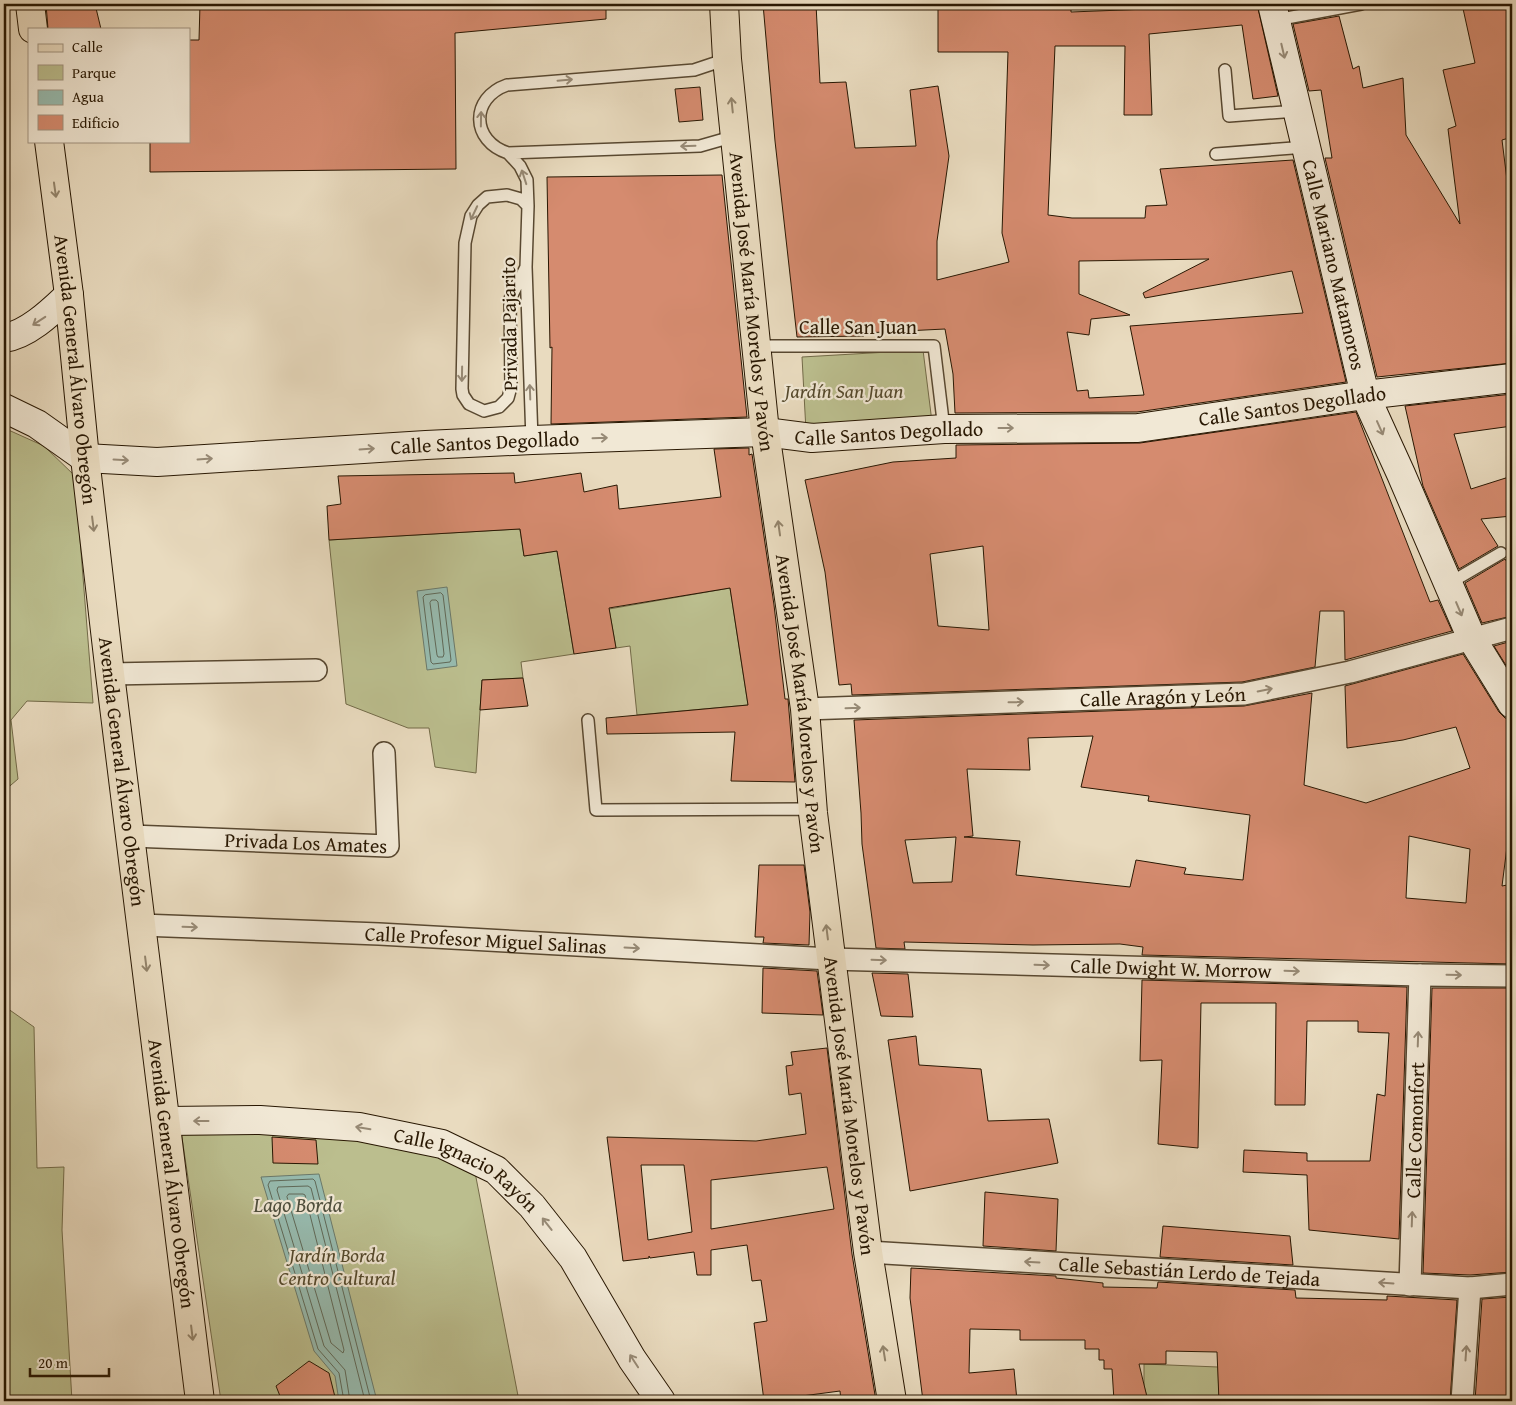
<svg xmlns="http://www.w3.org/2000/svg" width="1516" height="1405" viewBox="0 0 1516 1405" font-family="'Gentium Book Plus',serif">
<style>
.green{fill:#bbbe8e;stroke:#726a48}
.water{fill:#97bbaf;stroke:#6b796a}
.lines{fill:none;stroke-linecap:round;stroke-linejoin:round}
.shore{stroke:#606958;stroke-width:1}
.building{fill:#d58b6f;stroke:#281702;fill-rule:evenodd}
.lane-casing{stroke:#584831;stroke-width:14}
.street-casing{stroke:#584831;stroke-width:24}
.secondary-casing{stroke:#281702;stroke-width:30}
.primary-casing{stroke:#281702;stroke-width:30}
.lane{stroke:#f1e8d5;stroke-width:11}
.street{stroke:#f1e8d5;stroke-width:21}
.secondary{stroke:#f1e8d5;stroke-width:28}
.primary{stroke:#e9dbbf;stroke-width:28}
.oneway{stroke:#978a76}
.oneway2{stroke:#92836a}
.labels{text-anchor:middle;stroke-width:4.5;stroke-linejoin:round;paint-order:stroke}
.street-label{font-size:20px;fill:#281702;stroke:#f1e8d5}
.park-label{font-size:20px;font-style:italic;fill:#54492c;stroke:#f1e8d5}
.water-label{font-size:21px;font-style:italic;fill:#4f503f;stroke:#f1e8d5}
</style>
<rect width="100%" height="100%" fill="#e9dbbf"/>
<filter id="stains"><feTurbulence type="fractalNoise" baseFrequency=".004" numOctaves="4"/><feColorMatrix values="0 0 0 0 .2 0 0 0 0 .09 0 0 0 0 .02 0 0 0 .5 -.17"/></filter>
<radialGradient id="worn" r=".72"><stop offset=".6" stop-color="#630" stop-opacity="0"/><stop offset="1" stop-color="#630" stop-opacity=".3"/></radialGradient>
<path class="green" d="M923 350 932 422 806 431 802 357Z
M4 428 44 446 75 476 93 703 27 701 11 720 18 779 4 791Z
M518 529 520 530 524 556 557 551 574 654 521 662 523 678 482 680 476 773 435 767 429 728H408L346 704 329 540Z
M730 588 748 705 637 715 630 646 616 648 609 609Z
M4 1006 34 1027 37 1168 64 1167 62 1230 72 1401H4Z
M180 1124 331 1130 445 1149 474 1167 519 1401H221Z
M1144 1364 1218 1367 1219 1401H1148L1144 1386Z"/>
<path class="water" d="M447 587 457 666 427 670 417 591Z
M319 1174 377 1401H339L335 1376 314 1351 261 1177Z"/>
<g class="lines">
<path class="shore" d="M441 593 443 595 451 660 450 662 433 664 431 662 423 597 425 595Z
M432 600H436L438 602 444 654 443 657H438L437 655 430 603Z
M289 1194H303L305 1195 344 1350 343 1353 331 1343 287 1197Z
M344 1401 339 1373 318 1349 268 1185 270 1181 313 1179 315 1181 371 1401
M350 1401 345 1370 324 1346 277 1190 278 1187 308 1186 311 1188 365 1401"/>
</g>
<path class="building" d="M46 4H95L101 29H48Z
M200 4H606V19L455 33 456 169 150 172V141H189V40H199Z
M763 4H816L820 83 846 82 855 148 916 146 910 90 938 86 949 156 937 241V280L1009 262 1002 233 1008 52H938V4H1071V12L1148 9 1147 4H1257L1278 96 1253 99 1242 25 1149 34 1152 115H1124L1125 46H1055L1048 215 1072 218H1145L1146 206 1167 205 1160 169 1293 160 1346 382 1137 412 955 413 953 374 945 329 864 333V336L797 337 775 141ZM1209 259 1143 293 1145 298 1292 271 1303 313 1130 326 1144 395 1089 398 1088 390 1077 391 1067 332 1089 335 1091 319 1130 315 1079 294V261Z
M1462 4H1512V137L1502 140 1511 212H1512V363L1377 377 1325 158H1332L1321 90 1309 91 1293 24 1339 16 1353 69 1359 66 1363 88 1403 78 1406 135 1460 224 1448 129 1456 126 1443 70 1475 63Z
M700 87 703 120 679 122 675 89Z
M722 175 747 417 551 424 552 347 550 348 547 177Z
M1512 394V426L1454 434 1471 489 1512 476V516L1481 519 1498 546 1459 569 1423 486 1405 406Z
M1356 412 1430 602 1438 600 1452 631 1345 660 1344 611H1320L1315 667 1242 682 852 695 851 684 839 685 825 572 805 480 893 462 956 458V445L1140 443ZM983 546 989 630 938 626 930 554Z
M749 448V455L752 454 774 605 785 699H788L789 711 795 782 731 781 735 732 607 734 606 718 748 705 730 588 609 608 616 648 574 654 557 551 524 556 520 529 329 540 327 506 341 504 338 476 514 473 515 483 581 473 584 492 617 485 619 509 721 497 714 449Z
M1505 559 1512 570V616L1482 623 1465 583Z
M1512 641V675L1494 646Z
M1463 654 1499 712 1505 718 1512 720V830L1509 831 1502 886 1512 884V964L1142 955 1143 947 1120 944 1033 945 904 942 905 949 876 948 862 844 861 813 854 720 1244 706 1312 693 1304 785 1366 803 1470 768 1456 727 1403 740 1347 748 1345 686ZM1093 736 1081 787 1149 796 1148 801 1250 815 1243 880 1184 874 1186 868 1136 860 1130 887 1016 875 1020 841 964 837 973 836 967 769 1030 770 1028 738ZM1409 836 1470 849 1466 903 1406 898ZM956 837 952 882 913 883 905 840Z
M523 678 528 706 480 710 482 680Z
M759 865H804L810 912 809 945 763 943 764 937H755Z
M763 968 817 971 823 1015 762 1013Z
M872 973 908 974 913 1017 881 1016Z
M1142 980 1407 987 1399 1239 1309 1230 1307 1175 1243 1172 1244 1150 1307 1153V1161H1370L1377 1094 1385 1096 1389 1033 1358 1032V1021H1307L1305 1105H1275L1276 1003H1201L1198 1148 1158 1144 1162 1060 1140 1061Z
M1432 988H1512V1163L1507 1190 1512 1189V1272L1470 1275 1423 1273Z
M916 1036 919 1065 981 1069 988 1121 1049 1119 1058 1163 910 1191 888 1040Z
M827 1048 852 1254 876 1401H841L840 1391 764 1401 754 1323 767 1321 761 1280 752 1281 747 1245 711 1250V1275H697L694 1252 650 1258 649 1256V1258L623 1261 607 1137 756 1141 806 1134 801 1093 789 1095 786 1066 793 1065 791 1052ZM641 1165H684L692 1232 648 1240ZM827 1167 834 1209 711 1229V1180Z
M272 1137 316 1140 318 1164 273 1163Z
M985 1192 1058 1199 1056 1251 983 1246Z
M1163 1226 1290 1236 1293 1265 1160 1257Z
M911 1268 1056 1276V1278L1103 1283V1287L1157 1288 1158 1282 1295 1290 1296 1298 1387 1300V1296L1457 1300 1450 1401H1219L1217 1352 1166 1351V1364H1139L1148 1401H1114L1112 1369H1104V1360H1099V1349H1085V1340H1020V1330L970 1329 969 1373 1014 1369 1017 1401H923L910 1298Z
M1512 1297V1401H1475L1482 1299Z
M309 1361 329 1373 336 1401H282L276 1386Z"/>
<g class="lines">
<g class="lane-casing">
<path id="lane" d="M1276 20 1361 4
M727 59 694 70 507 85C470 98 471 141 508 153L700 146 735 136
M1225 70 1229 116 1297 111
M508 153 520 166 527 180 528 206 526 267 532 440
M1216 154 1306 147
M526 267 510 299 511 387 508 398 499 407 484 411 469 404 463 395 462 389 465 243 471 216 478 205 487 197 507 195 521 199 528 206
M757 346H934L944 429
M1448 584 1501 553
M588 720 596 810 800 809 813 813"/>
</g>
<g class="street-casing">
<g id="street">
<path d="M110 674 316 670"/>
<path id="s1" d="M805 709 1244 694 1350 672 1512 628"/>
<path id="s2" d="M131 836 388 846 384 753"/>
<path id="s3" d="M141 925 379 934 830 959 1420 975 1512 976"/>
<path id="s4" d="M868 1252 1470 1288 1512 1284"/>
<path id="s5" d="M1410 1285 1420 975"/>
<path d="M1462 1401 1470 1288"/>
</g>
</g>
<g class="secondary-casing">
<g id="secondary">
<path id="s6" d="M1272 4 1365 395 1401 474 1472 639 1512 704"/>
<path d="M4 338C28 335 53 310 69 295"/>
<path id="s7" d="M4 408 37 424 85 458 157 462 426 445 532 440 765 432 812 438 944 429 1138 428 1365 395 1512 378"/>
<path id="s8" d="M166 1121 260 1120 359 1127 442 1144 496 1170 532 1206 573 1258 632 1359 661 1401"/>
</g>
</g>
<g class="primary-casing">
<g id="primary">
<path d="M30 4 33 29"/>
<path id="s9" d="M724 4 727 59 765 432 805 709 813 813 868 1252 892 1401"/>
<path id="s10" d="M49 141 69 295 85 458 110 674 200 1401"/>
</g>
</g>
<use href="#lane" class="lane"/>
<use href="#street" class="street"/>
<use href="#secondary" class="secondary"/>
<use href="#primary" class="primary"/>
</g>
<defs><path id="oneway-shaft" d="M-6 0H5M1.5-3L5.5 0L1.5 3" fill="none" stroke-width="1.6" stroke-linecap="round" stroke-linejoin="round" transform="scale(1.25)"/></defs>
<g class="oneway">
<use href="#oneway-shaft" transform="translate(1283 51) rotate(77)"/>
<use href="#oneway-shaft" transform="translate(565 80) rotate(-5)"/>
<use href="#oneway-shaft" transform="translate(481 119) rotate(-89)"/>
<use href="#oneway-shaft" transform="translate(688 146) rotate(178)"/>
<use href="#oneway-shaft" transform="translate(524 177) rotate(-108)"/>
<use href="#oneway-shaft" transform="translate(474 213) rotate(115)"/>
<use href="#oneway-shaft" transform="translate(39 321) rotate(147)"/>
<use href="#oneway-shaft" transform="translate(462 374) rotate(91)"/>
<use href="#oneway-shaft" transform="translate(530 392) rotate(-92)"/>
<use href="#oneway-shaft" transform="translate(1006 428)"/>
<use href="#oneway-shaft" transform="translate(1380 428) rotate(66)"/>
<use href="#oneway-shaft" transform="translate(600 438) rotate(-2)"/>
<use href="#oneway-shaft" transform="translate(367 449) rotate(-4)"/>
<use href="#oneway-shaft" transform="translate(205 459) rotate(-4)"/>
<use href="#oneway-shaft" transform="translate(121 460) rotate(3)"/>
<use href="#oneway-shaft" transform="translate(1459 609) rotate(67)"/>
<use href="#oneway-shaft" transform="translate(1265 690) rotate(-12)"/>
<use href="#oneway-shaft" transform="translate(1016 702) rotate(-2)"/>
<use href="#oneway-shaft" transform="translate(853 708) rotate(-2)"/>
<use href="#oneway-shaft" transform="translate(190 927) rotate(2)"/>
<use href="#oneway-shaft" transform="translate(632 948) rotate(3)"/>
<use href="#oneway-shaft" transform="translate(879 960) rotate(2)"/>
<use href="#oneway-shaft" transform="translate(1042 965) rotate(2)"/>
<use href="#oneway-shaft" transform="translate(1292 971) rotate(2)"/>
<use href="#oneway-shaft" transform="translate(1454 975) rotate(1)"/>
<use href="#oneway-shaft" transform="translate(1418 1039) rotate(-88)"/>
<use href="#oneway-shaft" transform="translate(201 1121) rotate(180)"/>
<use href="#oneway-shaft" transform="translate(363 1128) rotate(-171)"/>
<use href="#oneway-shaft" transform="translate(1412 1219) rotate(-88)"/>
<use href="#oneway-shaft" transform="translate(547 1224) rotate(-128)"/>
<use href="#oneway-shaft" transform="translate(1032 1262) rotate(-177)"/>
<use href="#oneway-shaft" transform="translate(1386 1283) rotate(-176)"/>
<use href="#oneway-shaft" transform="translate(1466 1353) rotate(-86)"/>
<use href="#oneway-shaft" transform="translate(634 1361) rotate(-123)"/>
</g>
<g class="oneway2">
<use href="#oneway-shaft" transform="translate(732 105) rotate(-96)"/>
<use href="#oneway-shaft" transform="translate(55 190) rotate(82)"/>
<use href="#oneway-shaft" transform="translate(93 524) rotate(83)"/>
<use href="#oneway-shaft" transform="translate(779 528) rotate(-98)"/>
<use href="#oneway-shaft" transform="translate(827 932) rotate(-97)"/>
<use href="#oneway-shaft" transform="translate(146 964) rotate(83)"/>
<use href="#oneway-shaft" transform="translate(192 1333) rotate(83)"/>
<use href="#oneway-shaft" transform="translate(884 1353) rotate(-99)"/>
</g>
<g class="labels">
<g class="street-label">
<text dy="7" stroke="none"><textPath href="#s6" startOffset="268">Calle Mariano Matamoros</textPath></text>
<text dy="7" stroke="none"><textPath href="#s9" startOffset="299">Avenida José María Morelos y Pavón</textPath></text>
<text transform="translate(509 324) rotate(-91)" y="7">Privada Pajarito</text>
<text x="858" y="334">Calle San Juan</text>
<text dy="7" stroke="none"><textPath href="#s10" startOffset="230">Avenida General Álvaro Obregón</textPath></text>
<text dy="7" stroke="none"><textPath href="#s7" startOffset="1306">Calle Santos Degollado</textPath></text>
<text dy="7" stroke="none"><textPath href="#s7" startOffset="901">Calle Santos Degollado</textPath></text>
<text dy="7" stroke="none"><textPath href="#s7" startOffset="496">Calle Santos Degollado</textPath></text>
<text dy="7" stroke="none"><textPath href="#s1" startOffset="358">Calle Aragón y León</textPath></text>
<text dy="7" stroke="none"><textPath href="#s9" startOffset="704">Avenida José María Morelos y Pavón</textPath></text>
<text dy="7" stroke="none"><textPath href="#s10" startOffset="635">Avenida General Álvaro Obregón</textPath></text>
<text dy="7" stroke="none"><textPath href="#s2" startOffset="175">Privada Los Amates</textPath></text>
<text dy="7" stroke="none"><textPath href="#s3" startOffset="345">Calle Profesor Miguel Salinas</textPath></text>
<text dy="7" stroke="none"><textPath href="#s3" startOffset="1031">Calle Dwight W. Morrow</textPath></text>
<text dy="7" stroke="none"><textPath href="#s9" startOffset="1109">Avenida José María Morelos y Pavón</textPath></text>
<text dy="7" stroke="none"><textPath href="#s5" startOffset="155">Calle Comonfort</textPath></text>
<text dy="7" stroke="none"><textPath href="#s10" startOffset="1040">Avenida General Álvaro Obregón</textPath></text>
<text dy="7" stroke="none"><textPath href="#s8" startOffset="311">Calle Ignacio Rayón</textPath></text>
<text dy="7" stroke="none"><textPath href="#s4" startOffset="322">Calle Sebastián Lerdo de Tejada</textPath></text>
</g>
<g class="park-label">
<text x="844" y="398">Jardín San Juan</text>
<text x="337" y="1262">Jardín Borda<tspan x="337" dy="23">Centro Cultural</tspan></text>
</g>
<g class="water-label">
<text x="298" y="1212">Lago Borda</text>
</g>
</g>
<rect width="1516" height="1405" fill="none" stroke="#e9dbbf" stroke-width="20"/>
<rect x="5" y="5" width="1506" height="1395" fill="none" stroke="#281702" stroke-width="2.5"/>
<rect x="10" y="10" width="1496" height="1385" fill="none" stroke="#281702"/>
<rect x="28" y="28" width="162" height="115" fill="#f1e8d5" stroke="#a19481"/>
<rect x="38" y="44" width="25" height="8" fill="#e9dbbf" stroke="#a19481"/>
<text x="72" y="52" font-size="15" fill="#281702">Calle</text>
<rect x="38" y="65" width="25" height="15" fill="#bbbe8e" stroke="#a19481"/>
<text x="72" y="78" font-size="15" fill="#281702">Parque</text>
<rect x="38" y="90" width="25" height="15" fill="#97bbaf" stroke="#a19481"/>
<text x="72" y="102" font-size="15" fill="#281702">Agua</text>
<rect x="38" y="115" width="25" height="15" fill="#d58b6f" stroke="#a19481"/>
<text x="72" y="128" font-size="15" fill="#281702">Edificio</text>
<path d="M30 1368v8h79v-8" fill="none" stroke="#281702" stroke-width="2.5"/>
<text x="38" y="1368" font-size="15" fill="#281702" stroke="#f1e8d5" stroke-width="4" paint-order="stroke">20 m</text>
<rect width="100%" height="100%" filter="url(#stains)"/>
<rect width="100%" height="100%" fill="url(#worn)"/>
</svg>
